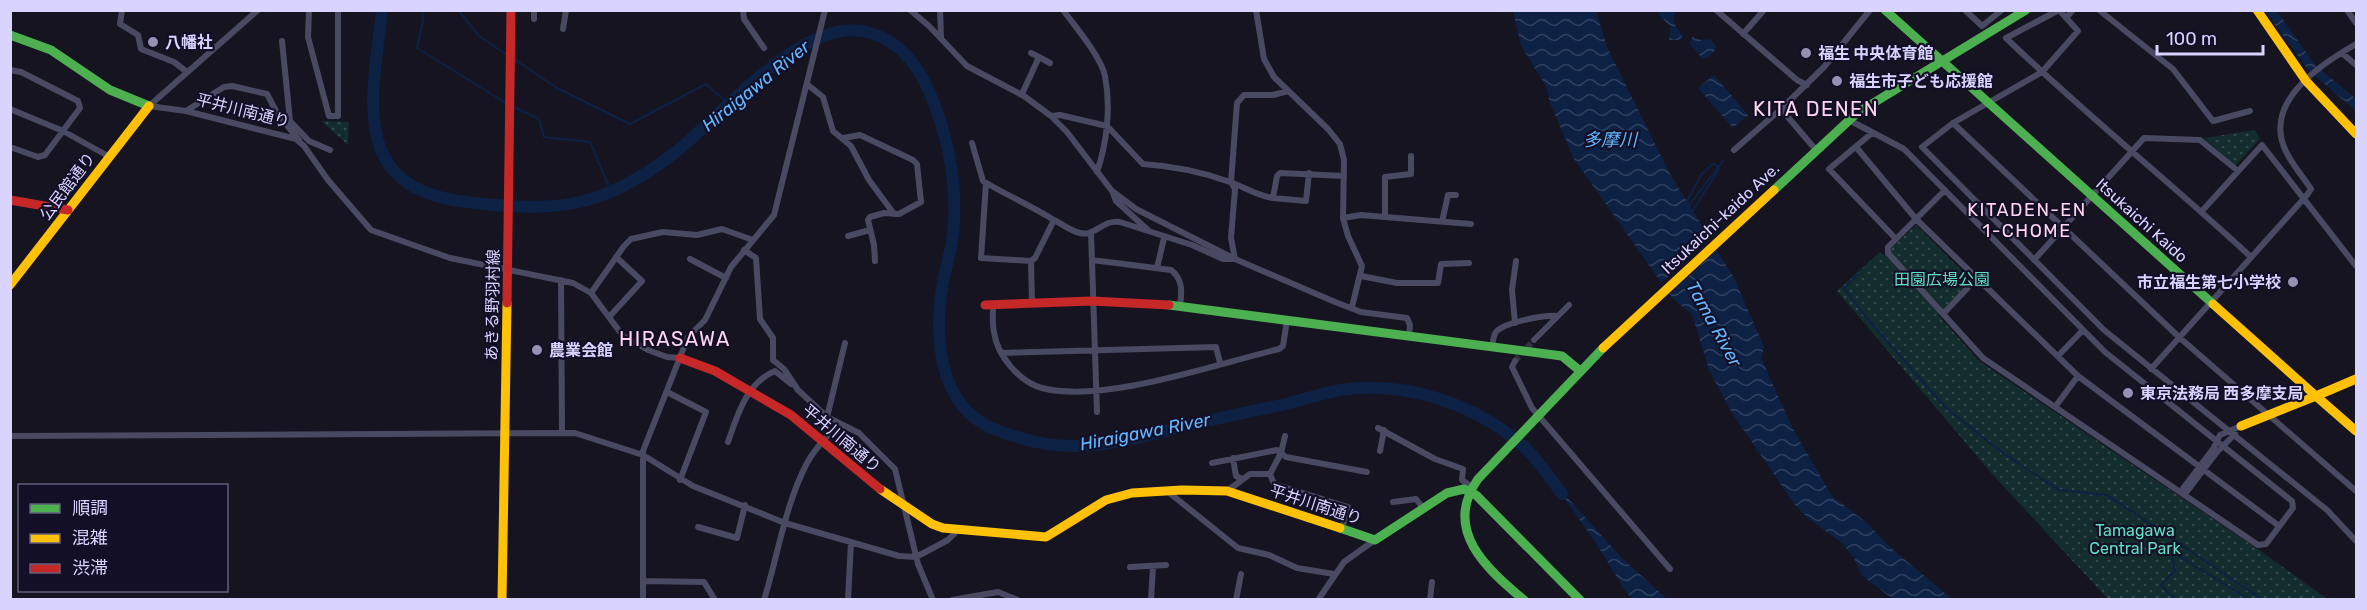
<svg xmlns="http://www.w3.org/2000/svg" width="2367" height="610" viewBox="0 0 2367 610" font-family="Rubik,'Noto Sans JP',sans-serif">
<style>
.grass{fill:url(#grass-dots)}
.water{fill:url(#water-waves)}
.pier{fill:#161421}
.lines{fill:none;stroke-linecap:round;stroke-linejoin:round}
.stream{stroke:#0d2144;stroke-width:2}
.river{stroke:#0d2144;stroke-width:12}
.street-tunnel{stroke:#333142;stroke-width:6;stroke-dasharray:6 3;stroke-linecap:butt}
.street{stroke:#4a4962;stroke-width:6}
.fast{stroke:#4caf50;stroke-width:9}
.slow{stroke:#ffc107;stroke-width:9}
.jam{stroke:#c62828;stroke-width:9}
.poi-dot{fill:#9591b1;stroke:#130f26;stroke-width:2}
.labels{text-anchor:middle;stroke-width:4.5;stroke-linejoin:round;paint-order:stroke}
.poi-label{font-size:16px;font-weight:bold;fill:#d9d4ff;stroke:#130f26;text-anchor:start}
.street-label{font-size:16px;fill:#d9d4ff;stroke:#130f26}
.park-label{font-size:16px;fill:#5fe0c0;stroke:#130f26}
.water-label{font-size:18px;font-style:italic;fill:#62b6ff;stroke:#130f26}
.neighbourhood-label{font-size:18px;letter-spacing:1.5px;fill:#ffd6f0;stroke:#130f26}
.quarter-label{font-size:20px;letter-spacing:1.5px;fill:#ffd6f0;stroke:#130f26}
</style>
<defs>
<pattern id="grass-dots" width="8" height="8" patternUnits="userSpaceOnUse" patternTransform="scale(1.5)"><rect width="8" height="8" fill="#132c2d"/><path d="M2 2h.1M6 6h.1" fill="none" stroke="#354a4c" stroke-width="1.8" stroke-linecap="round"/></pattern>
<pattern id="water-waves" width="16" height="10" patternUnits="userSpaceOnUse" patternTransform="scale(1.5)"><rect width="16" height="10" fill="#0d2144"/><path d="M0 5q4-4 8 0t8 0" fill="none" stroke="#304060"/></pattern>
</defs>
<rect width="100%" height="100%" fill="#161421"/>
<path class="grass" d="M321 121 349 122 348 145Z
M2255 130 2260 139 2235 166 2204 138Z
M1916 225 1971 280 1938 315 1979 361 2262 552 2327 599H2108L1993 475 1837 291 1880 252 1884 255Z"/>
<path class="water" d="M1513 11H1596L1607 47 1670 174 1734 278 1764 347 1761 358 1793 429 1832 496 1867 523 1892 549 1952 599H1893L1861 575 1854 558 1842 543 1809 519 1795 505 1732 413 1709 370 1692 314 1673 299 1574 159 1550 103 1546 86 1521 46Z
M1658 11H1676L1673 22 1682 35 1681 40H1669L1671 27 1660 16Z
M2265 11H2277L2315 65 2356 99V111L2308 70Z
M1692 37 1701 40 1710 39 1716 46 1714 52 1707 58H1702L1690 44Z
M1714 75 1748 115 1733 128 1698 88Z
M1554 483 1623 559 1667 599H1633L1626 592 1598 546Z"/>
<path class="pier" d="M1713 236 1720 247 1668 296 1659 285Z"/>
<g class="lines">
<path class="stream" d="M422 10 423 20 417 48 506 103
M458 10 479 36 506 54
M514 59 557 88 630 124 706 84 730 105
M514 107 539 119 544 137 590 142 611 191
M1714 163 1719 169 1692 212 1687 201 1701 175Z
M1690 204 1723 161
M1858 274 1844 288 1865 316 1946 408 2004 454 2059 490 2107 495 2263 600
M2176 600 2161 585 2175 570 2171 551 2250 600"/>
<path class="river" d="M382 10C373 93 348 185 459 201 503 207 558 212 600 196 628 186 654 169 677 151 723 114 804 16 867 32 898 40 916 62 929 91 947 133 956 175 954 221 954 243 947 261 943 282 934 334 937 406 994 429 1067 459 1112 444 1185 426 1217 418 1249 412 1281 405 1301 401 1321 393 1341 390 1404 380 1476 404 1523 446 1539 460 1550 478 1562 494"/>
<path class="street-tunnel" d="M1515 361 1534 340"/>
<path class="street" d="M122 10 120 24 138 35 141 49 174 62 187 72
M309 10 308 37 329 116H338V10
M743 10 744 19 764 48
M910 10 929 26 967 66 1024 96 1051 116 1067 132 1112 191 1136 209 1235 259 1335 302 1361 312 1407 318 1410 325 1409 336
M940 10 941 37
M1063 10C1075 26 1101 57 1105 76 1111 107 1107 143 1097 172
M1256 10 1264 59 1274 77 1328 129 1340 144 1344 160 1343 218 1348 236 1362 266 1352 307
M1716 10 1797 80 1807 85
M1965 10 1982 26 2002 10
M2059 10 2006 38C2085 114 2171 183 2251 257
M2099 10 2173 69 2213 121 2250 111
M2347 10 2356 23
M2060 11 2078 31 2042 72 1953 123 1922 147 2104 330 2327 510 2356 541
M2066 18 2073 10
M534 19V10
M563 29 566 10
M1743 34 1764 10
M282 41 290 121 309 141 330 150
M2342 53 2356 65
M1039 57 1050 63
M10 70 21 72 78 101 80 108 45 155 38 157 10 147
M808 85 823 97 833 131 851 146 869 180 894 214
M1022 94 1039 57 1031 53
M149 106 186 111 296 139 304 146 328 180 371 230 450 258 573 283 591 293 623 336 648 350 667 357 680 358
M149 106 258 10
M10 109 63 131 108 156
M186 111 224 87 232 86 267 94 277 113 299 140
M1051 116 1060 115 1107 126 1143 164C1172 166 1203 172 1230 182 1244 187 1258 196 1273 198L1277 176 1280 173 1344 176
M1849 120 1904 149 2105 352 2292 501 2293 508 2266 544 2258 545 1983 358 1888 253V247L1945 190
M1953 123 2180 338 2356 491
M1872 133 1829 169 1896 239
M843 138 860 135 913 160 917 164 921 202 899 214 884 213 870 217 868 220 874 245 875 261
M972 143 983 181C1006 195 1030 205 1054 220L1035 258 1031 261 1032 303
M1856 147 1916 219 2078 376 2279 526
M1734 150 1781 109
M1816 150 1781 109 1824 67 1870 10
M986 183 981 258 1031 261
M1113 193 1116 201 1149 231
M1273 198 1306 201 1309 173
M2202 211 2262 145 2356 266
M1385 217 1471 224
M1343 218 1361 215 1385 217V177L1411 174V156
M1054 220C1062 224 1071 231 1080 233 1095 237 1103 219 1120 222L1192 245 1223 259H1235L1231 238 1235 189 1231 182 1237 103 1244 95H1273L1288 91
M1442 222 1448 195H1456
M1091 232 1097 412
M848 236 870 230
M744 250 756 258 760 319 773 338V360L784 369 798 390 827 417 859 433 895 469 918 564 933 600
M690 259 726 278
M1092 260 1171 270C1183 279 1182 292 1180 306
M2034 260 2144 138 2200 140 2238 171
M1157 268 1164 238
M1361 276 1397 283H1438L1441 264 1469 263
M561 280 562 433
M591 293 624 246 631 239 663 232 697 235 722 229 753 240
M993 304C993 313 992 323 994 332 997 355 1019 382 1042 388 1103 404 1216 364 1279 349L1283 346 1287 320
M1943 314 1977 278
M610 316 642 281 616 257
M1515 323 1512 290 1516 261
M1534 340 1569 305
M1492 347C1493 342 1493 336 1496 332 1504 322 1545 315 1557 316
M1002 353 1216 347 1220 363
M2058 356 2083 330
M1515 361 1512 367 1532 408 1670 569
M2151 369 2307 195 2311 189C2301 174 2286 157 2282 141 2270 96 2325 62 2356 44
M667 392 706 412 680 480
M2055 407 2078 376
M827 417 845 343
M1378 428 1435 459 1463 469 1462 480 1472 487
M10 436 575 433 643 455 693 486 785 523 899 556 916 557 948 540 957 531
M1285 436 1281 453 1286 457 1367 472
M728 442C737 416 746 383 775 371L791 384
M1380 451 1384 430
M1233 458 1236 476 1242 479
M1212 463 1277 450 1281 453 1270 474H1250L1227 491
M1270 474 1274 484 1348 507 1342 528
M1167 491 1238 548 1269 555 1297 568 1334 574
M2181 491 2213 449 2220 435 2241 426
M2185 494 2217 452 2235 434
M1393 502 1416 499 1424 509
M698 527 737 538 745 505
M1130 567 1166 565
M643 581 704 582 715 600
M643 600V451L688 337 705 320 731 267 774 215 825 10
M764 600C778 555 785 505 807 463 814 449 828 436 838 423
M848 600 851 542
M952 600 998 592 1018 600
M1151 600 1153 566
M1236 600 1241 574
M1318 600 1344 562 1375 540
M1430 600 1432 582"/>
<path class="fast" d="M1885 10 1942 61
M10 35 51 50 110 90 149 106
M1942 61 2213 304
M1774 190 1857 113 2026 10
M1169 305 1562 356 1579 370
M1340 528 1375 540 1447 493 1464 489 1476 495 1580 600
M1524 600C1487 569 1442 530 1478 479L1603 348"/>
<path class="slow" d="M2257 10 2306 81 2356 134
M10 285 149 106
M2213 304 2316 396 2356 379
M1603 348 1774 190
M2241 426 2316 396 2356 431
M880 489 932 524 943 528 1046 537 1106 500 1132 493 1182 490 1227 491 1340 528
M502 600 507 303"/>
<path class="jam" d="M10 200 68 210
M507 303 511 10
M985 305 1092 301 1169 305
M680 358 715 371 791 415 880 489"/>
</g>
<g class="poi-dot">
<circle cx="153" cy="42" r="6"/>
<circle cx="1806" cy="53" r="6"/>
<circle cx="1837" cy="81" r="6"/>
<circle cx="2293" cy="282" r="6"/>
<circle cx="537" cy="350" r="6"/>
<circle cx="2128" cy="393" r="6"/>
</g>
<g class="labels">
<g class="poi-label">
<text x="165" y="48">八幡社</text>
<text x="1818" y="59">福生 中央体育館</text>
<text x="1849" y="87">福生市子ども応援館</text>
<text x="2281" y="288" text-anchor="end">市立福生第七小学校</text>
<text x="549" y="356">農業会館</text>
<text x="2140" y="399">東京法務局 西多摩支局</text>
</g>
<g class="street-label">
<text transform="translate(243 110) rotate(14)" y="6">平井川南通り</text>
<text transform="translate(67 186) rotate(-53)" y="6">公民館通り</text>
<text transform="translate(1720 218) rotate(-43)" y="6">Itsukaichi-kaido Ave.</text>
<text transform="translate(2142 220) rotate(42)" y="6">Itsukaichi Kaido</text>
<text transform="translate(492 305) rotate(-89)" y="6">あきる野羽村線</text>
<text transform="translate(842 438) rotate(40)" y="6">平井川南通り</text>
<text transform="translate(1316 504) rotate(18)" y="6">平井川南通り</text>
</g>
<g class="park-label">
<text x="1942" y="285">田園広場公園</text>
<text x="2135" y="536">Tamagawa<tspan x="2135" dy="18">Central Park</tspan></text>
</g>
<g class="water-label">
<text transform="translate(756 86) rotate(-39)" y="6">Hiraigawa River</text>
<text x="1610" y="146">多摩川</text>
<text transform="translate(1714 324) rotate(61)" y="6">Tama River</text>
<text transform="translate(1145 432) rotate(-11)" y="6">Hiraigawa River</text>
</g>
<g class="neighbourhood-label">
<text x="2027" y="216">KITADEN-EN<tspan x="2027" dy="21">1-CHOME</tspan></text>
</g>
<g class="quarter-label">
<text x="1816" y="116">KITA DENEN</text>
<text x="675" y="346">HIRASAWA</text>
</g>
</g>
<rect width="2367" height="610" fill="none" stroke="#d9d4ff" stroke-width="24"/>
<rect x="18" y="484" width="210" height="108" fill="#130f26" stroke="#625e7d" stroke-width="1.5"/>
<rect x="30" y="504" width="30" height="9" fill="#4caf50" stroke="#625e7d" stroke-width="1.5"/>
<text x="72" y="514" font-size="18" fill="#d9d4ff">順調</text>
<rect x="30" y="534" width="30" height="9" fill="#ffc107" stroke="#625e7d" stroke-width="1.5"/>
<text x="72" y="544" font-size="18" fill="#d9d4ff">混雑</text>
<rect x="30" y="564" width="30" height="9" fill="#c62828" stroke="#625e7d" stroke-width="1.5"/>
<text x="72" y="574" font-size="18" fill="#d9d4ff">渋滞</text>
<path d="M2157 45v9h106v-9" fill="none" stroke="#d9d4ff" stroke-width="3"/>
<text x="2166" y="45" font-size="18" fill="#d9d4ff" stroke="#130f26" stroke-width="4.5" paint-order="stroke">100 m</text>
</svg>
